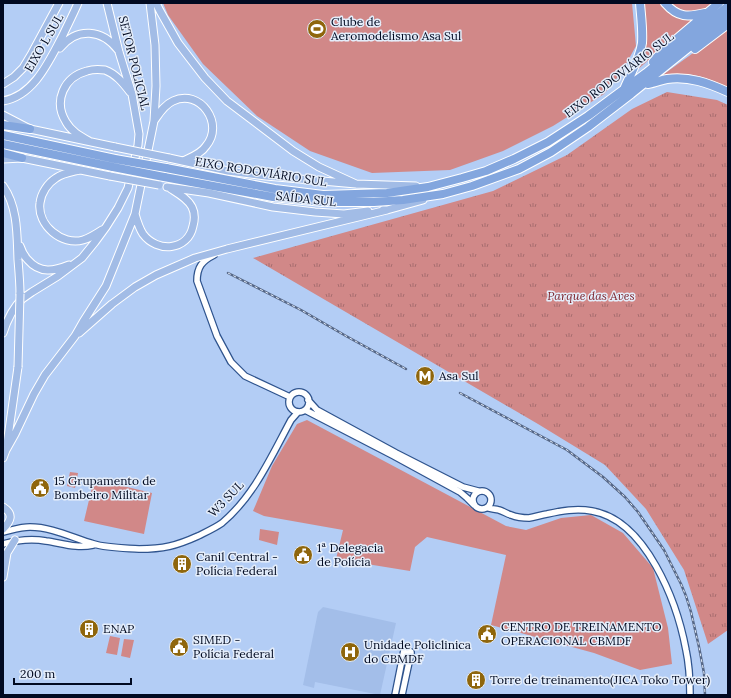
<svg xmlns="http://www.w3.org/2000/svg" width="731" height="698" viewBox="0 0 731 698" font-family="Lora,serif">
<style>
.built{fill:#a3bee9}
.green{fill:#d18888}
.park{fill:url(#park-tufts)}
.lines{fill:none;stroke-linecap:round;stroke-linejoin:round}
.tertiary-casing{stroke:#2f548e;stroke-width:8}
.primary-casing{stroke:#fff;stroke-width:9}
.trunk-casing{stroke:#fff;stroke-width:10}
.tertiary{stroke:#fff;stroke-width:5.5}
.primary{stroke:#a2bce6;stroke-width:7}
.trunk{stroke:#83a6de;stroke-width:8}
.rail-casing{stroke:#566786;stroke-width:2.5}
.rail{stroke:#e4edfa;stroke-width:1;stroke-dasharray:3;stroke-linecap:butt}
.primary-bridge-casing{stroke:#fff;stroke-width:9;stroke-linecap:butt}
.trunk-bridge-casing{stroke:#fff;stroke-width:10;stroke-linecap:butt}
.primary-bridge{stroke:#a2bce6;stroke-width:7}
.trunk-bridge{stroke:#83a6de;stroke-width:8}
.labels{text-anchor:middle;stroke-width:3;stroke-linejoin:round;paint-order:stroke}
.poi-label{font-size:12px;fill:#010a21;stroke:#e4edfa;text-anchor:start}
.street-label{font-size:12px;fill:#010a21;stroke:#e4edfa}
.park-label{font-size:12px;font-style:italic;fill:#7d232c;stroke:#e4edfa}
</style>
<defs>
<pattern id="park-tufts" width="24" height="20" patternUnits="userSpaceOnUse"><rect width="24" height="20" fill="#d18888"/><path d="M3 7l-1-3M5 7V3M7 7l1-3M15 17l-1-3M17 17v-4M19 17l1-3" fill="none" stroke="#a76d6f"/></pattern>
</defs>
<rect width="100%" height="100%" fill="#b3cdf5"/>
<path class="built" d="M323 607 396 623 380 695 315 682 314 688 303 685 318 612Z"/>
<path class="green" d="M163 3H632L636 46 621 73 604 94 553 126 503 151 450 170 372 173 310 151 257 116 203 64 168 15Z
M644 3H661L679 17 686 20H695L637 70Z
M670 3H713C699 15 685 14 670 3Z
M728 28V88C714 81 699 74 683 74 674 75 666 77 657 79Z
M307 420 506 526 526 530 561 518 591 515 623 533 653 568 668 628 672 664 640 670 594 653 491 625 506 555 427 537 415 547 410 571 336 559 343 530 264 516 253 511 272 466 297 424Z
M70 472 78 473 75 488 67 486Z
M94 479 152 493 144 534 84 521Z
M260 529 279 532 277 545 259 540Z
M110 636 120 638 117 655 106 653Z
M124 639 134 640 130 658 121 656Z"/>
<path class="park" d="M667 92 717 100 728 105V630L708 644 684 570 646 509 605 465 538 424 253 258 493 191 567 155 632 109Z"/>
<g class="lines">
<g class="tertiary-casing">
<path id="tertiary" d="M214 255C202 261 197 267 197 281L217 336 231 362 245 376 290 397
M289 402a10 10 0 1 1 20 0a10 10 0 1 1-20 0Z
M308 400 317 410 396 453 463 487 478 491
M305 410 394 456 460 492 467 498 474 505
M473 500a9 9 0 1 1 18 0a9 9 0 1 1-18 0Z
M488 508C491 509 496 509 499 510 503 511 507 514 511 515 516 517 523 518 529 518 535 517 541 515 547 514 561 511 576 508 592 511 646 520 677 602 686 650 689 664 690 680 690 695
M3 532C12 530 21 527 30 527 52 527 73 538 94 544 107 548 125 548 139 549 163 549 176 546 198 536 206 532 215 528 222 523 254 496 271 457 291 420L298 412
M3 544C17 540 31 538 46 541 61 543 77 549 93 545
M395 695 404 650 411 652V653L402 695"/>
</g>
<g class="primary-casing">
<path id="primary" d="M156 3 160 11 178 43 205 78 227 101 293 151 319 167 356 184
M60 48C77 27 102 29 118 50
M3 84 14 77 23 68 32 53 59 3
M3 101C34 96 49 61 62 37 67 26 73 15 78 3
M3 115 30 129 115 147
M154 121C159 114 164 105 173 101 200 88 225 124 206 146 201 154 191 157 183 161
M89 141C80 136 71 131 66 122 53 101 64 77 87 71 93 69 98 69 105 70 116 74 123 83 130 92
M169 158 228 171 266 176 356 184 416 186
M3 159 22 158 110 176
M80 170C72 172 63 173 56 178 48 183 41 193 40 203 37 225 62 246 83 240 90 238 96 234 102 230
M3 186C18 207 17 235 18 260 19 272 20 283 20 294
M167 187 209 193 273 207 315 212 344 214 368 211
M383 210H387L423 200
M135 214C137 221 139 228 143 234 157 253 188 251 193 226 195 219 195 213 192 207 188 199 179 194 171 189
M20 246C22 252 24 256 28 260 40 274 54 271 69 265
M3 333C7 320 12 309 22 299L32 292 58 276 82 258 95 242 106 227 118 208 128 188 138 145 139 134 132 94 119 52 107 3
M79 333 112 304 135 287 156 275 195 258 227 249 387 210
M7 444 18 367
M3 458 6 450 15 434 34 394 45 375 75 336 83 322 106 286 135 214 154 121 156 86 155 45 150 3
M3 507C14 514 11 521 3 529
M3 577 7 553 15 540"/>
</g>
<g class="trunk-casing">
<path id="trunk" d="M665 3C678 18 688 17 705 13
M695 49 728 24
M653 62 657 57 667 47 719 3
M648 84C655 83 661 80 667 79 689 76 708 83 728 92
M625 87C631 73 640 58 642 43 643 30 641 16 640 3
M3 125 30 129
M3 135 115 159
M3 144 113 167
M3 153 22 158
M166 168 275 189 323 195 387 193 428 187 462 178 486 171 514 159 548 142 588 116 646 73 728 6
M164 177 273 197 323 202H374L403 200 443 194 472 186 519 169 551 152 588 127 631 94 728 16"/>
</g>
<use href="#tertiary" class="tertiary"/>
<use href="#primary" class="primary"/>
<use href="#trunk" class="trunk"/>
<g class="rail-casing">
<path id="rail" d="M228 273 301 310 346 336 406 369
M460 393 567 450 603 477 625 497 638 512 664 550 681 584 686 596 691 612 699 647 704 673 705 695"/>
</g>
<use href="#rail" class="rail"/>
<g class="primary-bridge-casing">
<path id="primary-bridge" d="M115 147 169 158
M110 176 159 185
M18 367 20 294"/>
</g>
<g class="trunk-bridge-casing">
<path id="trunk-bridge" d="M115 159 166 168
M113 167 164 177"/>
</g>
<use href="#primary-bridge" class="primary-bridge"/>
<use href="#trunk-bridge" class="trunk-bridge"/>
</g>
<defs>
<g id="stadium-disc" transform="scale(1)"><circle r="9.5" fill="#8f660c" stroke="#e4edfa"/><path d="M0-5a6.5 5 0 1 0 0 10a6.5 5 0 1 0 0-10ZM-3.5-1.8h7v3.6h-7Z" fill="#fff"/></g>
<g id="metro-disc" transform="scale(1)"><circle r="9.5" fill="#8f660c" stroke="#e4edfa"/><path d="M-5.5 5V-5H-3L0 0L3-5H5.5V5H3V-.5L0 4L-3-.5V5Z" fill="#fff"/></g>
<g id="civic-disc" transform="scale(1)"><circle r="9.5" fill="#8f660c" stroke="#e4edfa"/><path d="M-.6-6.5H3V-4.5H.6V-3L4-1V1h2V6H-6V1h2V-1L-.6-3ZM-1.2 2.5V6h2.4V2.5Z" fill="#fff"/></g>
<g id="building-disc" transform="scale(1)"><circle r="9.5" fill="#8f660c" stroke="#e4edfa"/><path d="M-4-6H4V6H1V3H-1V6H-4ZM-2.5-4.3h1.7v1.8h-1.7ZM.8-4.3h1.7v1.8H.8ZM-2.5-1h1.7V.8h-1.7ZM.8-1h1.7V.8H.8Z" fill="#fff"/></g>
<g id="hospital-disc" transform="scale(1)"><circle r="9.5" fill="#8f660c" stroke="#e4edfa"/><path d="M-5-5h3v3.5h4V-5h3V5h-3V1.5h-4V5h-3Z" fill="#fff"/></g>
</defs>
<g fill-rule="evenodd">
<use href="#stadium-disc" x="317" y="29"/>
<use href="#metro-disc" x="425" y="376"/>
<use href="#civic-disc" x="40" y="488"/>
<use href="#civic-disc" x="303" y="555"/>
<use href="#building-disc" x="182" y="564"/>
<use href="#building-disc" x="89" y="629"/>
<use href="#civic-disc" x="487" y="634"/>
<use href="#civic-disc" x="179" y="647"/>
<use href="#hospital-disc" x="350" y="652"/>
<use href="#building-disc" x="476" y="680"/>
</g>
<g class="labels">
<g class="poi-label">
<text x="331" y="26">Clube de<tspan x="331" dy="14">Aeromodelismo Asa Sul</tspan></text>
<text x="439" y="380">Asa Sul</text>
<text x="54" y="485">15 Grupamento de<tspan x="54" dy="14">Bombeiro Militar</tspan></text>
<text x="317" y="552">1ª Delegacia<tspan x="317" dy="14">de Polícia</tspan></text>
<text x="196" y="561">Canil Central -<tspan x="196" dy="14">Polícia Federal</tspan></text>
<text x="501" y="631">CENTRO DE TREINAMENTO<tspan x="501" dy="14">OPERACIONAL CBMDF</tspan></text>
<text x="103" y="633">ENAP</text>
<text x="193" y="644">SIMED -<tspan x="193" dy="14">Polícia Federal</tspan></text>
<text x="364" y="649">Unidade Policlinica<tspan x="364" dy="14">do CBMDF</tspan></text>
<text x="490" y="684">Torre de treinamento(JICA Toko Tower)</text>
</g>
<g class="street-label">
<text transform="translate(44 43) rotate(-60)" y="4">EIXO L SUL</text>
<text transform="translate(134 63) rotate(76)" y="4">SETOR POLICIAL</text>
<text transform="translate(619 75) rotate(-37)" y="4">EIXO RODOVIÁRIO SUL</text>
<text transform="translate(261 172) rotate(9)" y="4">EIXO RODOVIÁRIO SUL</text>
<text transform="translate(306 199) rotate(6)" y="4">SAÍDA SUL</text>
<text transform="translate(226 499) rotate(-46)" y="4">W3 SUL</text>
</g>
<g class="park-label">
<text x="591" y="300">Parque das Aves</text>
</g>
</g>
<rect width="731" height="698" fill="none" stroke="#010a21" stroke-width="8"/>
<path d="M14 678v6h117v-6" fill="none" stroke="#010a21" stroke-width="2"/>
<text x="20" y="678" font-size="12" fill="#010a21" stroke="#e4edfa" stroke-width="3" paint-order="stroke">200 m</text>
</svg>
